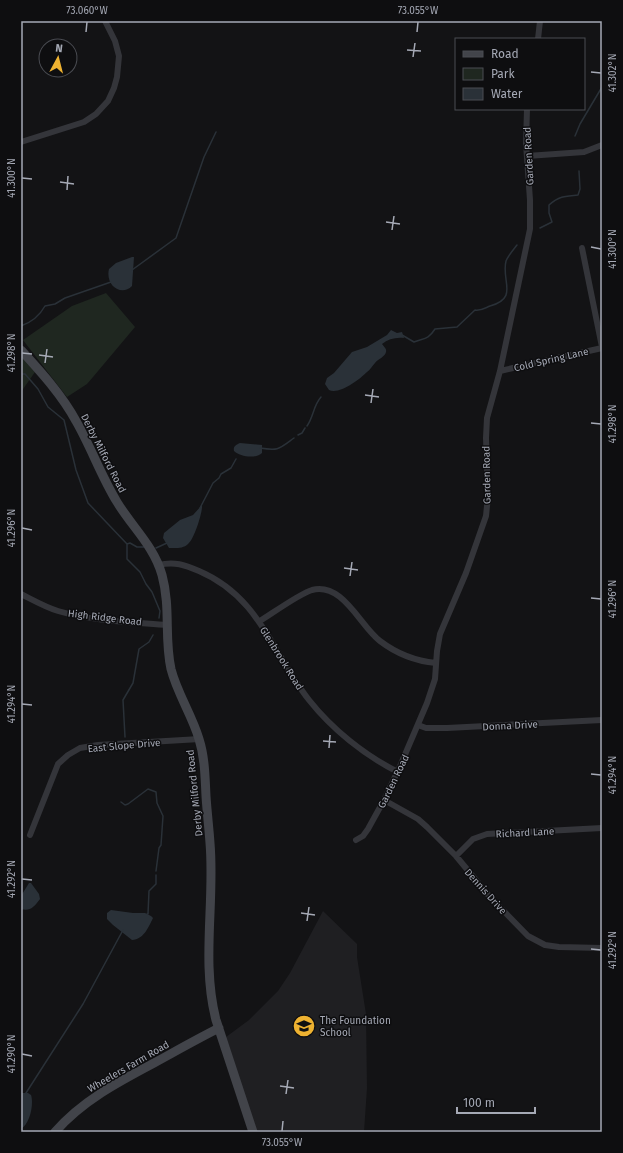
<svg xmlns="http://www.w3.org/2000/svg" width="623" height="1153" viewBox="0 0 623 1153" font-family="'Fira Sans',sans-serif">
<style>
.built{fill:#1f1f22}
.green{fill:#1f2720}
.water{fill:#2a3138}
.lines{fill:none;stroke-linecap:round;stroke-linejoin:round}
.stream{stroke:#2a3138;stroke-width:1.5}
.street{stroke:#34353a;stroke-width:6}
.secondary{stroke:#42444a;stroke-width:9}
.ticks{fill:none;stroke:#a5a9b5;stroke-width:1.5}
.labels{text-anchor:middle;stroke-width:3;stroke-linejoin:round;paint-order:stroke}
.street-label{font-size:10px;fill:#a5a9b5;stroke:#0e0e10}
.poi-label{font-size:10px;fill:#a5a9b5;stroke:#0e0e10;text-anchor:start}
.neatline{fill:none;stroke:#a5a9b5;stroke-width:1.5}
.ticks-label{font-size:10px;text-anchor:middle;fill:#a5a9b5}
</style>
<rect width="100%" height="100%" fill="#131315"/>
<path class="built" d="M323 911 357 944V957L366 1014 367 1088 364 1132H256L226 1037 249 1020 278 991 290 973Z"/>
<path class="green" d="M106 293 135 327 93 377 87 384 67 397 23 340 72 306Z
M21 355 35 372 21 392Z"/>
<path class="water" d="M132 257H134L132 286C121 297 105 285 109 269L116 263Z
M391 330 397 333 402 332 404 338C396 337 388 339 382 344 384 347 387 349 386 352 385 357 378 359 375 363 372 366 370 370 367 372 359 380 339 395 329 390L325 384 327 378 334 373 352 352 367 347 387 335Z
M240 443 262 445V453C256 459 240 457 234 451 233 446 236 445 240 443Z
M202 505C203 511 194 540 188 544 183 549 175 548 169 548L163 538 164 533 180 520 193 515Z
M29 883H31L39 894 40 899C35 906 30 912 21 909V896Z
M111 910 133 913H145L151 916 153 918C148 928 144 939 132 940L113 925 107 919V913Z
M21 1093H28L31 1095C34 1104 30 1124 21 1129Z"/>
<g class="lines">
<path class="stream" d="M575 136 580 124 602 87
M540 228 552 222 549 213V205C559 196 565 196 578 195L580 189 579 171
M132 270 176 238 204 157 216 132
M21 326C32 322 40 315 45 306L55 304 65 298 111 282
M402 335 414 342C424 338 428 340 435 329L457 327 475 310C481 311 485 308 490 306 519 298 501 281 506 261 508 256 513 250 517 245
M21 374H25L38 389 48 407 64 420 76 470 88 503 127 544 130 543 137 547H144
M307 426C314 416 313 406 321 397
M298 435 302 433 305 428
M260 448C279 451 279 449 294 438
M200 508 213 483 219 478 221 474 231 468 236 459
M127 544V559L140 572 146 584 152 592 160 611 159 618
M156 548 167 543
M125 737 123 700 133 683 139 649 149 642 153 635
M121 802 125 805 128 804 148 789 156 792 157 803 163 816 161 845 159 848 156 871
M147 914H148L149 891 156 884V875
M26 1093 83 1004 123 930"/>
<path class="street" d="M538 39 540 21
M21 142 84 122 96 114 108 101 114 88 117 77 119 56 115 41 105 21
M527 156 584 152 602 145
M582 248 602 347
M500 371 602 348
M159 565C174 561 185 565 199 571 260 597 272 653 309 700 332 729 364 755 398 772
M21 594C33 600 45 607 58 611 92 621 132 622 168 625
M260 621C273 613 299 594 312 590 343 582 360 626 380 641 397 654 415 661 436 663
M418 725 426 728H447L602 720
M384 800 418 819 427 827 456 856 490 897 528 936 545 945 559 947 602 948
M30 835 58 764 68 755 80 748 98 745 200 739
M356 840 363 836 368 829 384 800 401 764 427 703 435 679 437 651 440 634 466 573 486 516 488 496 486 438 487 418 500 371 530 229V200L526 144 527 109
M456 856 473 839 487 834 602 828"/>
<path class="secondary" d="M21 350C41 372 62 395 76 421 91 447 101 476 117 502 132 527 154 546 162 575 171 608 164 638 171 669 177 693 192 715 199 739 205 758 205 777 206 796 207 812 209 828 210 843 215 902 201 962 216 1020L253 1132
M55 1132C82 1101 118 1082 154 1063 176 1051 197 1039 219 1028"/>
</g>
<path class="ticks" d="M86 32 87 22M417 32 418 22M407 50 421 51M413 57 415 43M591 72 601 73M22 178 32 179M60 182 74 184M67 190 68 176M386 222 400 224M392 230 394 216M591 247 601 249M22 353 32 354M39 355 53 357M45 363 47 349M365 395 379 397M371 403 373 389M591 423 601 424M22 528 32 530M344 568 358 570M350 576 352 562M591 598 601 599M22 704 32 705M323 741 336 742M329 748 330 735M591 774 601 775M22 879 32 880M301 913 315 915M307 921 309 907M591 949 601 950M22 1054 32 1056M280 1086 294 1088M286 1094 288 1080M282 1131 283 1121"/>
<defs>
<g id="school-disc" transform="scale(1.15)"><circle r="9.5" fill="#eeb231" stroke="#0e0e10"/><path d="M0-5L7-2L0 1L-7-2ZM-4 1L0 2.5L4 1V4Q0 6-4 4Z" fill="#111"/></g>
</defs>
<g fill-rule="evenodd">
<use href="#school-disc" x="304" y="1026"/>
</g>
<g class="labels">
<g class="street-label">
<text transform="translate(528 156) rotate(-93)" y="4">Garden Road</text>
<text transform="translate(551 359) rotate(-13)" y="4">Cold Spring Lane</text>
<text transform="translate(104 453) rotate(63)" y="4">Derby Milford Road</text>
<text transform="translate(486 475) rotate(-91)" y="4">Garden Road</text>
<text transform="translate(105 617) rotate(7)" y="4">High Ridge Road</text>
<text transform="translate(282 658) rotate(58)" y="4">Glenbrook Road</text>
<text transform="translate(510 725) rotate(-3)" y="4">Donna Drive</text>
<text transform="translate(124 745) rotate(-5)" y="4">East Slope Drive</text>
<text transform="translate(393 781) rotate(-64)" y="4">Garden Road</text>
<text transform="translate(194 793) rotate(-96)" y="4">Derby Milford Road</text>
<text transform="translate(525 832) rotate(-3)" y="4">Richard Lane</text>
<text transform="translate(486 891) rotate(48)" y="4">Dennis Drive</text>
<text transform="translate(128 1066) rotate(-30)" y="4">Wheelers Farm Road</text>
</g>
<g class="poi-label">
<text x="320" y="1024">The Foundation<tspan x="320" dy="12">School</tspan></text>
</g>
</g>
<rect width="623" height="1153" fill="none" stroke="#0e0e10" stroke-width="44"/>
<rect x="455" y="38" width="130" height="72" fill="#0e0e10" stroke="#4a4c52"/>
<rect x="463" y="51" width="20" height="6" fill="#42444a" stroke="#4a4c52"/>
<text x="491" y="58" font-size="12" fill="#a5a9b5">Road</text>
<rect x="463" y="68" width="20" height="12" fill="#1f2720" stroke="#4a4c52"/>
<text x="491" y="78" font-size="12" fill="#a5a9b5">Park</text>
<rect x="463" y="88" width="20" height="12" fill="#2a3138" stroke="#4a4c52"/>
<text x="491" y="98" font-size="12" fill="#a5a9b5">Water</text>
<g transform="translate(58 58) rotate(7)"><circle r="19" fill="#0e0e10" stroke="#4a4c52"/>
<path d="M0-3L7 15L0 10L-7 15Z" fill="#eeb231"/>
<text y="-6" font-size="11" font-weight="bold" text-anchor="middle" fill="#a5a9b5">N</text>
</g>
<path d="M457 1107v6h78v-6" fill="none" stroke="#a5a9b5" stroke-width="2"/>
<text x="463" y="1107" font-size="12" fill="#a5a9b5" stroke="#0e0e10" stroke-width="3" paint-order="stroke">100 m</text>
<rect x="22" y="22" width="579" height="1109" class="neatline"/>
<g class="ticks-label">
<text x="87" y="14">73.060°W</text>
<text x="418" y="14">73.055°W</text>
<text transform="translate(612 73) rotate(-90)" y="4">41.302°N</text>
<text transform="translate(11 178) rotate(-90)" y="4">41.300°N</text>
<text transform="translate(612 249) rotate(-90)" y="4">41.300°N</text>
<text transform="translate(11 353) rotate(-90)" y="4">41.298°N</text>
<text transform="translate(612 424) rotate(-90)" y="4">41.298°N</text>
<text transform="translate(11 528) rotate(-90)" y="4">41.296°N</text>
<text transform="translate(612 599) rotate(-90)" y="4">41.296°N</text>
<text transform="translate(11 704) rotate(-90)" y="4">41.294°N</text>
<text transform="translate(612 775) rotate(-90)" y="4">41.294°N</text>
<text transform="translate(11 879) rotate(-90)" y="4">41.292°N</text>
<text transform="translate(612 950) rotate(-90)" y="4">41.292°N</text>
<text transform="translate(11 1054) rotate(-90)" y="4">41.290°N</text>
<text x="282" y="1146">73.055°W</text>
</g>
</svg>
